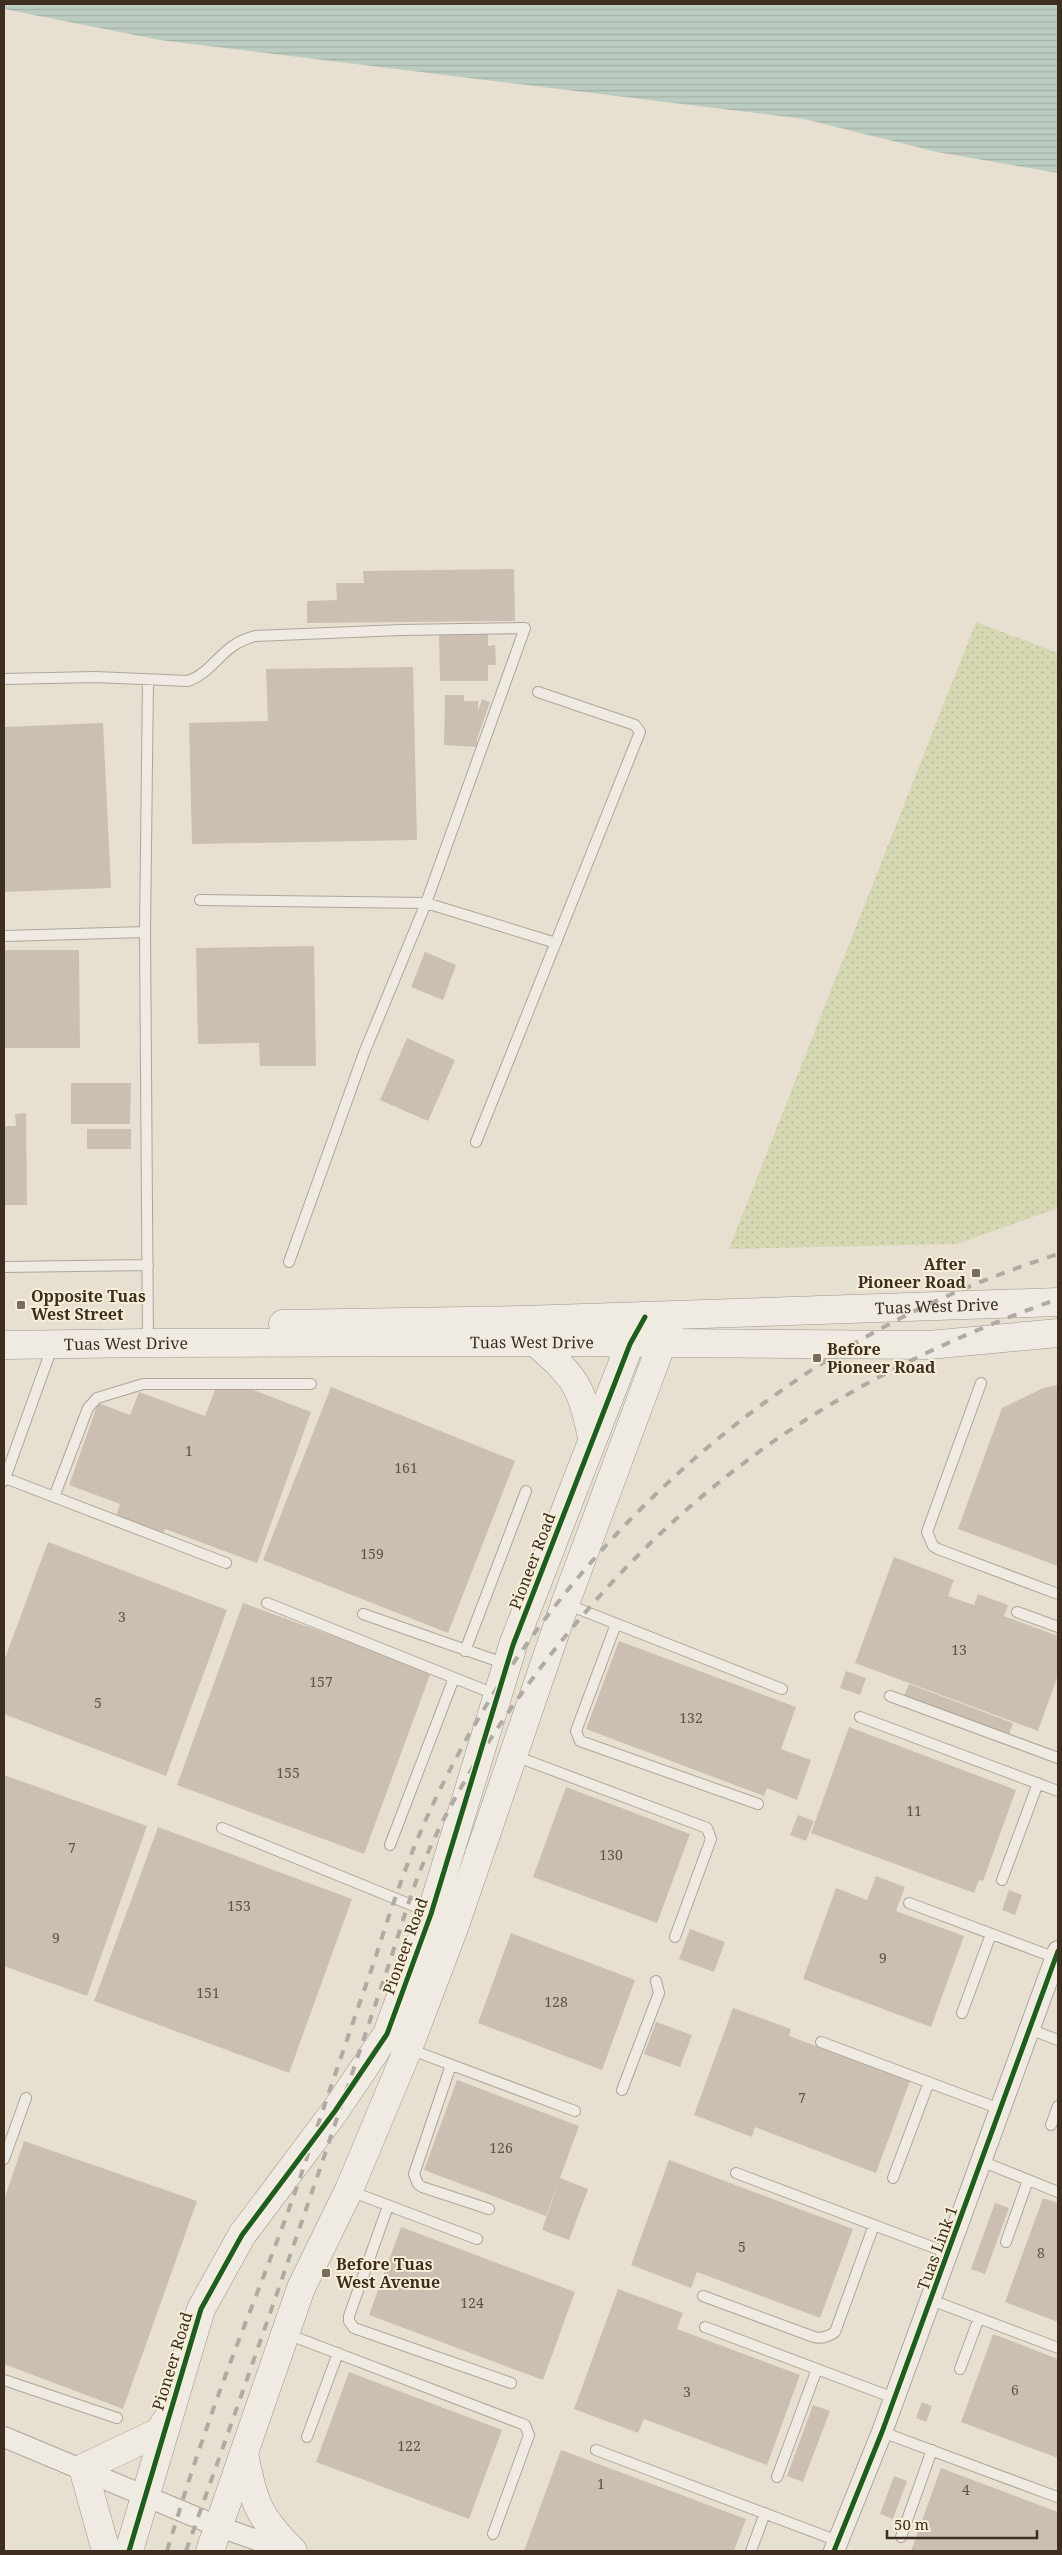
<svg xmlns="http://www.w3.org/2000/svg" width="1062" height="2555" viewBox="0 0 1062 2555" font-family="'Noto Serif',serif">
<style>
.grass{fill:url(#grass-dots)}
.water{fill:url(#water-rules)}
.building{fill:#cbbfb2}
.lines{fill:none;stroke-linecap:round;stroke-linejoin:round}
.lane-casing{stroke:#ada599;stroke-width:12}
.street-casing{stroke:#ada599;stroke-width:22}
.secondary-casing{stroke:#9c958a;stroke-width:29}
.lane{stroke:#efebe3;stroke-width:10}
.street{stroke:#efebe3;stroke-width:20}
.secondary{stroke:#efebe3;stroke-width:28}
.rail{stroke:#afaaa2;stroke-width:4;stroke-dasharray:9 9;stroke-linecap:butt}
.cycleway-casing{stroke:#f7eed8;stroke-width:8}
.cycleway{stroke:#1b5e20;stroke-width:5}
.poi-dot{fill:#786c5e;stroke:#f7eed8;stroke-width:2}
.labels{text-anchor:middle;stroke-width:4;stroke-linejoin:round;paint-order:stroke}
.number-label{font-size:14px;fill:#605244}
.poi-label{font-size:16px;font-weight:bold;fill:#3d2e20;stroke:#f7eed8;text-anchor:start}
.street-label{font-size:16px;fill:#3d2e20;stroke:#f7eed8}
</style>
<defs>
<pattern id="grass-dots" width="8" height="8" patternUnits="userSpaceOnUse" patternTransform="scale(1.25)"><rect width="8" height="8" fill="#d6d7b3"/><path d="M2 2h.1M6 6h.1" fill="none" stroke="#b9b99a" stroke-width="1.8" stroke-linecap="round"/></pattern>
<pattern id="water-rules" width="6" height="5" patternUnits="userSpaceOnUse" patternTransform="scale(1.25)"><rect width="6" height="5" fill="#bcccc2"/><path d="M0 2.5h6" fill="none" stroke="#a2b0a6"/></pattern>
</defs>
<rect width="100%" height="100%" fill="#e7e0d1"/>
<path class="grass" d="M976 622 1058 653V1208L957 1244 729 1249Z"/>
<path class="water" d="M4 4H1058V173L937 152 804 119 160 40 4 9Z"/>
<path class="building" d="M514 569 515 621 307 623V601L337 600 336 583H364L363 571Z
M439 634H488V646L495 645 496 665H488V681H440Z
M413 667 417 840 192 844 189 723 268 721 266 669Z
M445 695H464V701H478V711L482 699 490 702 477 739V747L444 745Z
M103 723 111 888 4 892V727Z
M314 946 316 1066H260L259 1043 198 1044 196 948Z
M4 950H79L80 1048H4Z
M425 952 456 965 443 1000 411 987Z
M407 1038 455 1060 428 1121 380 1100Z
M71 1083H131L130 1124H71Z
M26 1113 27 1205H4V1126H16L15 1114Z
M87 1129H131V1149H87Z
M1058 1385V1566L958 1529 1002 1408 1043 1388Z
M331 1387 515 1461 448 1633 263 1560Z
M251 1389 311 1412 257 1563 165 1529 162 1536 115 1519 120 1504 69 1485 98 1403 130 1415 139 1392 205 1416 215 1390Z
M48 1542 227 1610 166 1776 4 1714V1661Z
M894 1557 954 1580 948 1596 974 1605 978 1594 1008 1605 1004 1616 1058 1636V1675L1038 1731 855 1663Z
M243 1603 431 1672 364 1854 177 1785Z
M619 1641 796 1707 781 1749 811 1760 797 1800 767 1788 764 1796 586 1729Z
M846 1671 866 1678 860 1695 840 1688Z
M909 1684 1013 1723 1009 1735 904 1696Z
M849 1727 1016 1790 983 1881 979 1880 974 1893 811 1833Z
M4 1775 147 1826 87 1996 4 1966Z
M566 1787 690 1834 657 1923 533 1877Z
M798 1815 814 1821 806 1841 790 1835Z
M158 1827 352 1899 289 2073 94 2001Z
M876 1876 905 1887 896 1911 964 1936 931 2027 803 1979 836 1888 867 1900Z
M1009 1890 1022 1895 1015 1915 1002 1910Z
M690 1929 725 1942 714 1972 679 1959Z
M511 1933 635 1980 602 2070 478 2023Z
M733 2008 791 2029 789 2036 910 2081 876 2173 755 2127 752 2137 694 2115Z
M656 2022 692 2035 680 2067 644 2054Z
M457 2080 579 2126 546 2216 424 2170Z
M24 2141 197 2201 123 2409 4 2364V2200Z
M669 2160 853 2229 820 2318 697 2272 691 2288 631 2265Z
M560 2178 588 2189 569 2240 542 2230Z
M1043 2198 1058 2203V2322L1005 2302Z
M995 2203 1009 2208 985 2274 971 2269Z
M401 2227 575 2292 543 2380 369 2315Z
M618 2289 683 2313 677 2329 800 2375 767 2465 644 2419 638 2433 574 2409Z
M993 2334 1058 2359V2458L961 2422Z
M349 2372 502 2430 469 2519 316 2462Z
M922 2402 932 2406 926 2422 916 2418Z
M813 2405 830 2411 803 2482 787 2476Z
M561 2450 746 2519 734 2551H524Z
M941 2468 1058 2512V2551H911Z
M894 2476 907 2481 893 2519 880 2514Z"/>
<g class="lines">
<g class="lane-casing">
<path id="lane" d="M4 679 95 677 188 681C216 671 220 645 255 636L401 630 525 628 426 903 364 1053 289 1262
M200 900 426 903 556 943
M4 936 145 932
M476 1142 640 732 635 725 538 692
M4 1267 148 1265
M148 1343 145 932 148 679
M981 1383 927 1532 933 1546 938 1549 1058 1594
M5 1478 226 1563
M4 1481 53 1345
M54 1497 88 1408 97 1398 143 1384H311
M267 1603 497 1695
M566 1604 782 1689
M1017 1612 1058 1627
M363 1614 506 1664
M616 1624 576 1731 580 1741 758 1804
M465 1651 526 1491
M890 1696 1058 1758
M860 1717 1058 1791
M515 1756 707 1828 711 1839 675 1937
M222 1828 431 1913
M390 1845 454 1678
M1002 1880 1038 1783
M909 1903 1056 1958
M962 2013 991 1934
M1029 2029 1058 2040
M821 2042 1000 2109
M409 2049 575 2111
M451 2065 414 2174 418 2184 422 2187 489 2209
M622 2090 659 1993 656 1981
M1051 2125 1058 2106
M4 2159 26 2098
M981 2161 1058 2192
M736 2173 948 2253
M893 2178 929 2082
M350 2191 477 2239
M388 2206 349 2316V2321L354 2328 511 2383
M1006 2242 1028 2180
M703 2296 814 2337C822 2339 828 2337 835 2332L874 2225
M931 2300 1058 2348
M705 2327 894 2398
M287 2334 525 2425 529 2435 493 2534
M960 2369 979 2318
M4 2380 117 2418
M882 2432 1057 2497
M307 2437 338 2353
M596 2450 838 2541
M777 2477 817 2369
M901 2537 932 2450
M751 2551 765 2513"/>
</g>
<g class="street-casing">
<path id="street" d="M4 2437 217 2526 288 2551
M834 2551 882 2432 1058 1951"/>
</g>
<g class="secondary-casing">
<g id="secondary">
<path id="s1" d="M283 1324 523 1320 1058 1302"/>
<path d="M535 1342C575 1377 582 1386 592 1438"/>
<path id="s2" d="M4 1345 148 1343 535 1342 929 1345 1058 1333"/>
<path d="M244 2453C253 2501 258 2517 293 2551"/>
<path d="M106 2551 83 2468 159 2432 166 2421"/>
<path d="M129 2551 201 2309 242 2235 335 2111 387 2034 431 1914 513 1645 630 1344 645 1317"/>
<path d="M210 2551 301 2288 349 2190 408 2049 454 1928 565 1604 672 1316"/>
</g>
</g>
<use href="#lane" class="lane"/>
<use href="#street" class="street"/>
<use href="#secondary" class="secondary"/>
<path class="rail" d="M167 2551C179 2512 191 2472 205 2433 235 2344 273 2258 303 2169 326 2101 349 2033 373 1965 391 1909 409 1854 434 1802 531 1597 696 1425 897 1320 949 1293 1003 1272 1058 1254
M186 2551C234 2417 281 2283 327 2148 348 2085 370 2021 391 1958 401 1927 410 1896 422 1866 449 1802 487 1741 527 1686 668 1493 835 1378 1058 1299"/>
<g class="cycleway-casing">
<path id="cycleway" d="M129 2551 201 2309 242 2235 335 2111 387 2034 431 1914 513 1645 630 1344 645 1317
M834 2551 882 2432 1058 1951"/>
</g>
<use href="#cycleway" class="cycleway"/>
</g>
<g class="poi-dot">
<rect x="971" y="1268" width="10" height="10" rx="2.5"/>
<rect x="16" y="1300" width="10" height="10" rx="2.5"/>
<rect x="812" y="1353" width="10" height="10" rx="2.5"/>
<rect x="321" y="2268" width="10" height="10" rx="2.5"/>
</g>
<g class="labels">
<g class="number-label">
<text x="189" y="1456">1</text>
<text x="406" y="1473">161</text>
<text x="372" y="1559">159</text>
<text x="122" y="1622">3</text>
<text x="959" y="1655">13</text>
<text x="321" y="1687">157</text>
<text x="98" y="1708">5</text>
<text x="691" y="1723">132</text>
<text x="288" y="1778">155</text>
<text x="914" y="1816">11</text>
<text x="72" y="1853">7</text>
<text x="611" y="1860">130</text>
<text x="239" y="1911">153</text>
<text x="56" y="1943">9</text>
<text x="883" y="1963">9</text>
<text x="208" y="1998">151</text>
<text x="556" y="2007">128</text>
<text x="802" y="2103">7</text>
<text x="501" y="2153">126</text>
<text x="742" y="2252">5</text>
<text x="1041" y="2258">8</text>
<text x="472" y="2308">124</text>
<text x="1015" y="2395">6</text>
<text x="687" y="2397">3</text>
<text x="409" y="2451">122</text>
<text x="601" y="2489">1</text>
<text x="966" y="2495">4</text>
</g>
<g class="poi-label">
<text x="966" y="1270" text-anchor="end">After<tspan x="966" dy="18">Pioneer Road</tspan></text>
<text x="31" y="1302">Opposite Tuas<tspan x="31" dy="18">West Street</tspan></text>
<text x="827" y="1355">Before<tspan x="827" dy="18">Pioneer Road</tspan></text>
<text x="336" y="2270">Before Tuas<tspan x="336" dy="18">West Avenue</tspan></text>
</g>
<g class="street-label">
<text dy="6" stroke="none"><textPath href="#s1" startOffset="654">Tuas West Drive</textPath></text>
<text dy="6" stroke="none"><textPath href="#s2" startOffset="528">Tuas West Drive</textPath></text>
<text dy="6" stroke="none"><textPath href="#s2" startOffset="122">Tuas West Drive</textPath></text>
<text transform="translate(532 1561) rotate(-69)" y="6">Pioneer Road</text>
<text transform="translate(405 1946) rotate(-70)" y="6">Pioneer Road</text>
<text transform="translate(937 2248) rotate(-70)" y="6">Tuas Link 1</text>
<text transform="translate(172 2361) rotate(-73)" y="6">Pioneer Road</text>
</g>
</g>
<rect width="1062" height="2555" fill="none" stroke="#3d2e20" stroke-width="10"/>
<path d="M887 2530v8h150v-8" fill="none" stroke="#3d2e20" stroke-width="2.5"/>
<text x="894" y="2530" font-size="15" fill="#3d2e20" stroke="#f7eed8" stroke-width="4" paint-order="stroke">50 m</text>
</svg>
